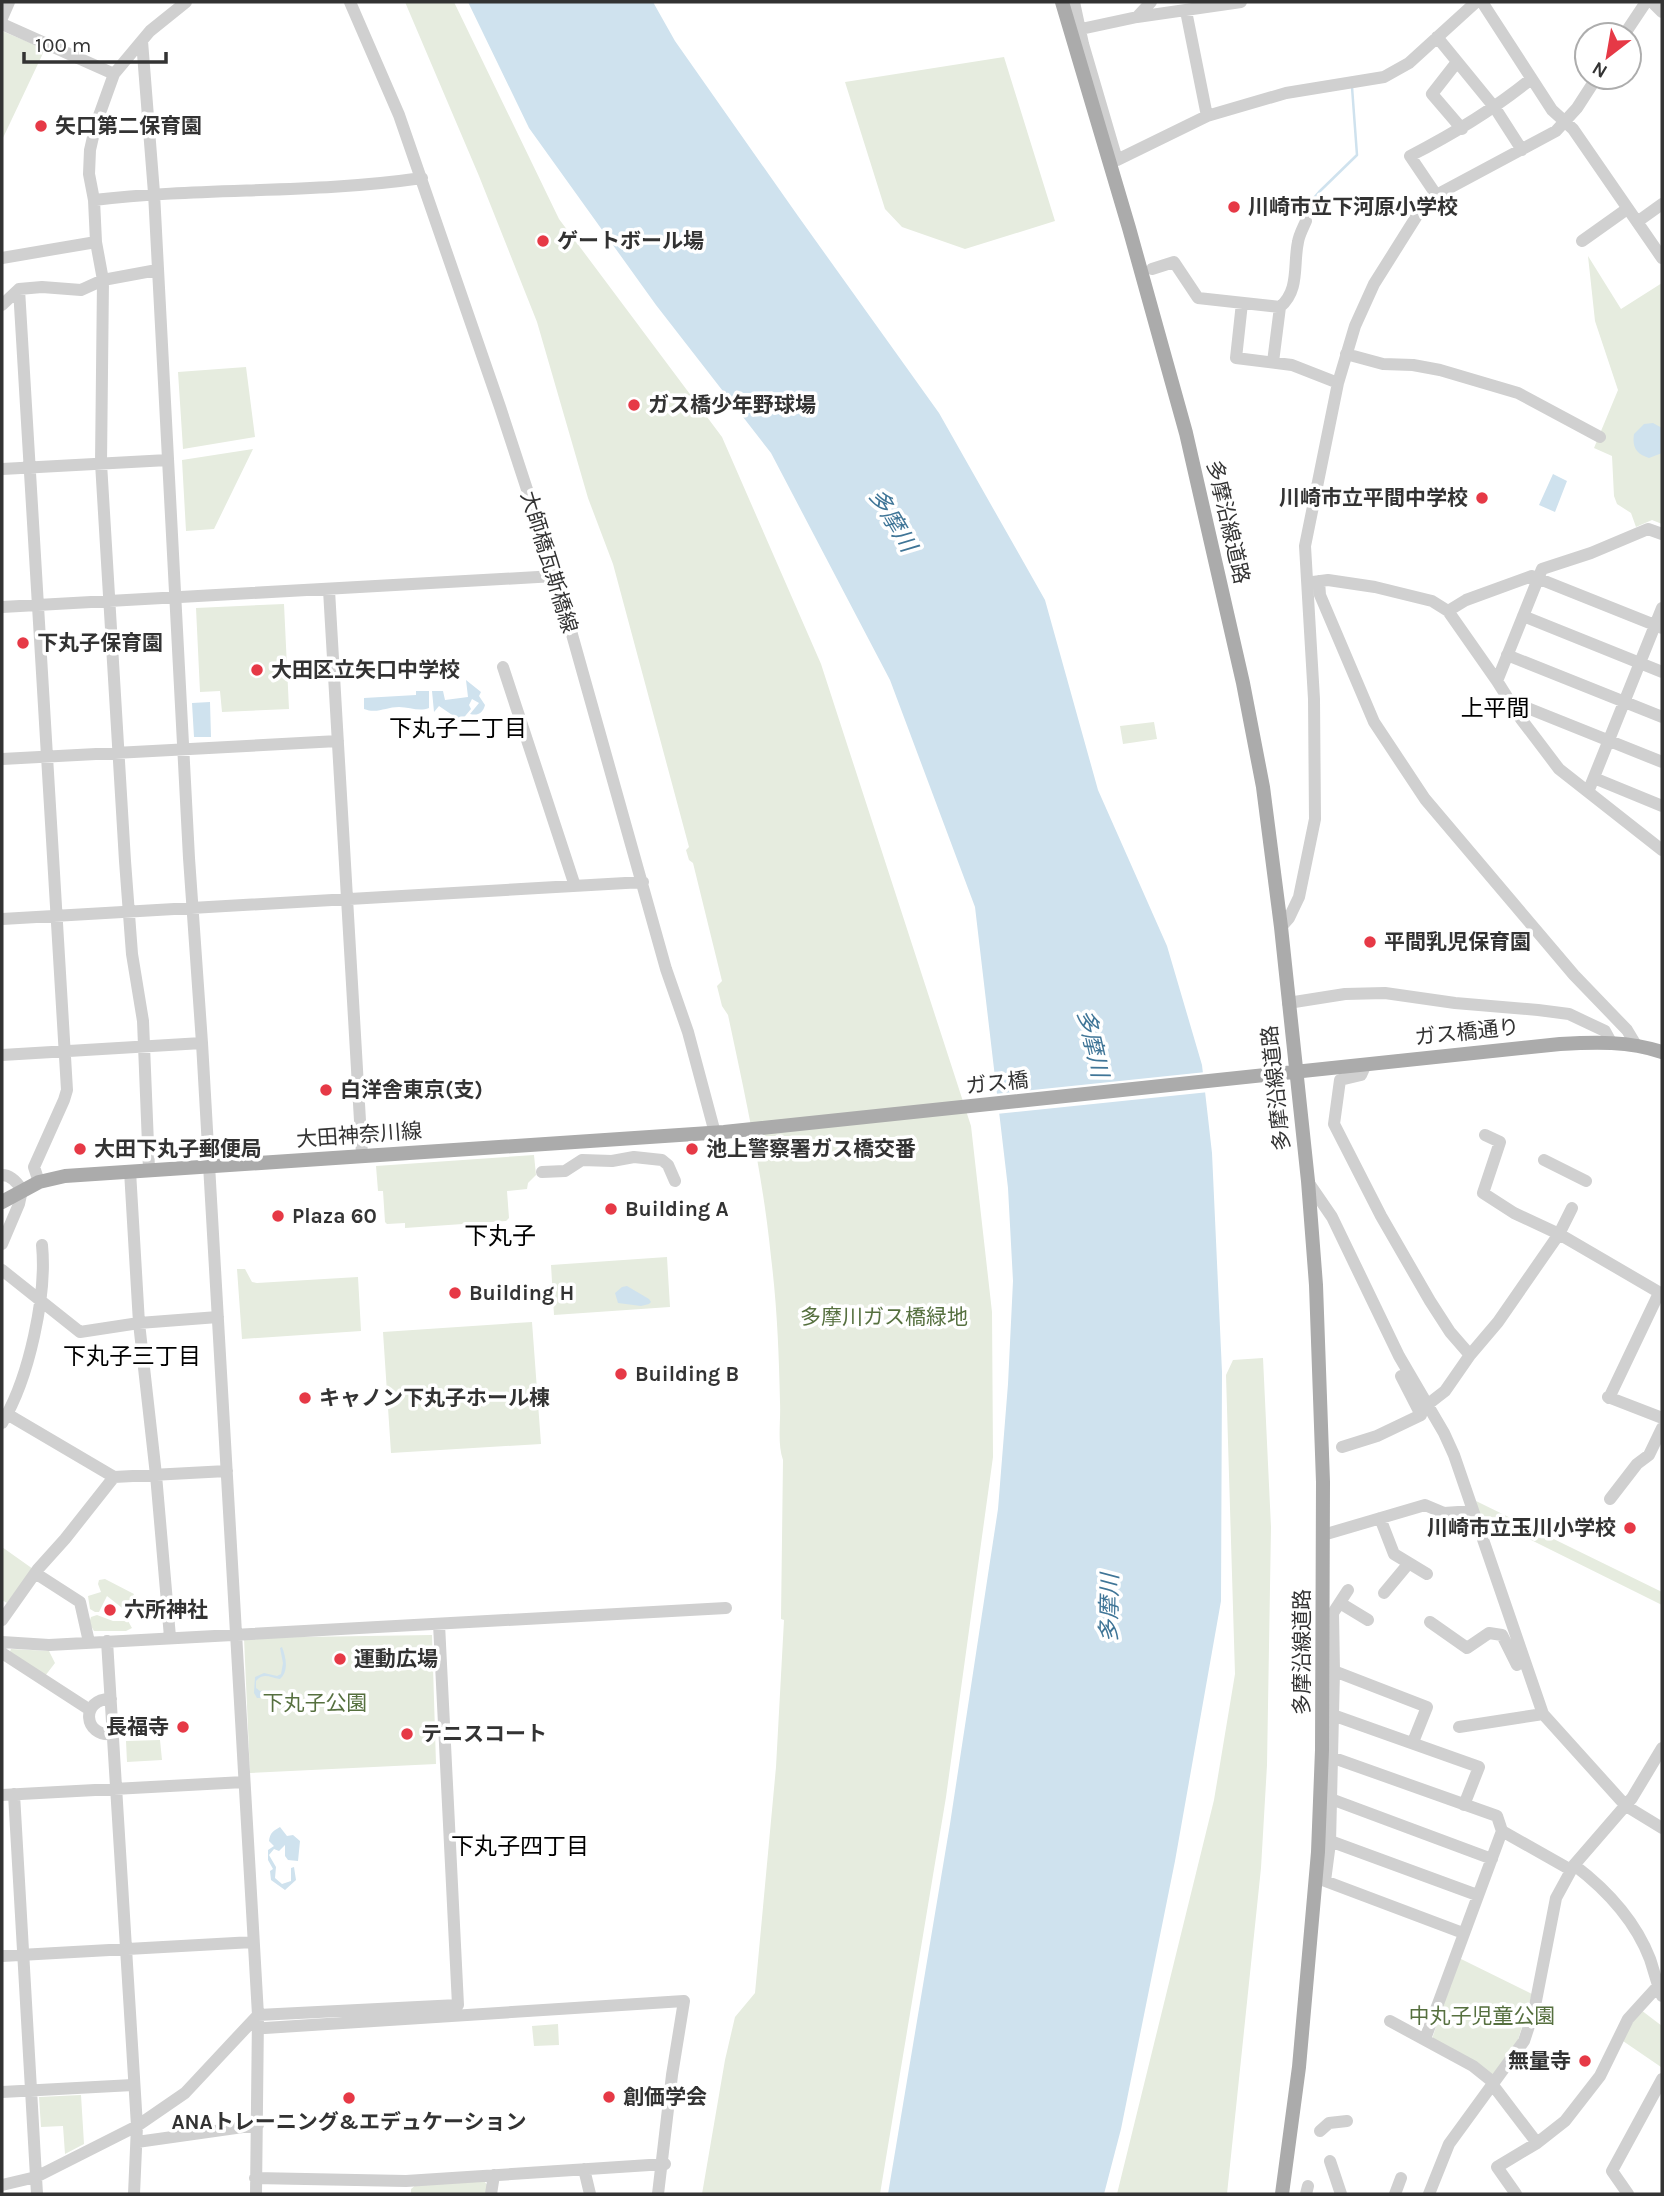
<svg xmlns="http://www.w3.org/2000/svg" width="1664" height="2196" viewBox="0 0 1664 2196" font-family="Karla,'Noto Sans JP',sans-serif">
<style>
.green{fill:#e6ecdf}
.water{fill:#cfe2ee}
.pier{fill:#fff}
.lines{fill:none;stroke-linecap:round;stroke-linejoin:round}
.stream{stroke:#cfe2ee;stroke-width:2.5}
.minor{stroke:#d0d0d0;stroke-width:12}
.major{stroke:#ababab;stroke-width:14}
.poi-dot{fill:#e63946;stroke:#fff;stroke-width:2.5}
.labels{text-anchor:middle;stroke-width:7;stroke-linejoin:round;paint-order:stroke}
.poi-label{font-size:21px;font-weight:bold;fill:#333;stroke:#fff;text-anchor:start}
.street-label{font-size:21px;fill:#333;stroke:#fff}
.park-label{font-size:21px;fill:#56703f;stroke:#fff}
.water-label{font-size:23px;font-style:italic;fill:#3f7597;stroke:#fff}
.neighbourhood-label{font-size:23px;fill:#000;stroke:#fff}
.quarter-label{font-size:24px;fill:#000;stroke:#fff}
</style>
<rect width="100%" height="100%" fill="#fff"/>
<path class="green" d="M405 2H454L559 219 722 437 821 664 971 1126 992 1312 993 1457 946 1797 880 2194H702L725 2060 735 2017 755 1993 776 1767 784 1620 781 1619 783 1460C777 1443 781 1421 780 1402 779 1354 777 1305 771 1257 763 1176 745 1095 728 1015L722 1006 717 986 722 981 693 863 689 860 686 850 689 847 613 564 588 498 537 322 479 176Z
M2 31 45 49 2 140Z
M1004 57 1055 221 965 249 902 227 885 209 845 82Z
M1588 256 1621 309 1662 283V524L1652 520 1636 527 1631 513 1617 504 1614 496 1612 456 1594 448 1618 390 1595 321Z
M246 367 255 437 183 449 178 372Z
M253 449 214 529 186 531 182 460Z
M284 604 289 709 222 712 220 691 200 692 196 608Z
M1154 722 1157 739 1123 744 1120 726Z
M534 1155 536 1175 528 1183 527 1189 507 1191 509 1218 506 1221 405 1228V1223L387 1224 385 1222 383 1191H378L376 1166Z
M667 1257 670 1307 554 1315 551 1265Z
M237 1269H245L252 1282 257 1283 358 1277 361 1331 242 1339Z
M532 1322 541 1444 391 1453 383 1332Z
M1263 1358 1271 1527 1267 1765 1261 1868 1227 2194H1117L1214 1800 1235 1674 1226 1375 1233 1360Z
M1476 1501 1662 1592V1605L1479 1514Z
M2 1547 33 1569 7 1603 2 1600Z
M105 1579 134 1594 126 1611 107 1596 99 1612H95L90 1609 88 1596 101 1592 98 1584 99 1580Z
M97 1615 113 1621H128L132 1628 126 1631H94L89 1623 91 1617Z
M432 1635 436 1764 250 1773 244 1638Z
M11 1649 49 1651 55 1663 45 1676 9 1654Z
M160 1740 162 1760 127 1762 126 1741Z
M1459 1958 1532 1994 1517 2043 1492 2077 1432 2039Z
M1641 2010 1662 2026 1661 2067 1623 2041 1628 2025Z
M558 2024 559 2045 534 2046 532 2026Z
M81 2095 84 2144 65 2154 63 2126 41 2127 39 2097Z
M483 2180 489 2187 487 2194H411V2189L417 2184Z"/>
<path class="water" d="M468 2H653L675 41 798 216 939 413 1045 600 1098 790 1167 946 1202 1065 1212 1153 1222 1372 1221 1601 1175 1861 1121 2129 1104 2194H888L950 1824 998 1509 1008 1384 1013 1281 1008 1188 975 907 890 680 771 453 656 305 529 128Z
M1653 423 1662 428V453L1649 458C1636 454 1632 447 1634 434L1644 424Z
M1553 474 1567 481 1555 512 1539 505Z
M466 680 481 692 479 696 485 705C483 713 478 716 470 714L479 703 472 699 469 705 471 709 461 721 439 706 434 712 432 691H443L445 700 468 697Z
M416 691H429V708C419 712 410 707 399 707 386 707 377 714 364 709V698L416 695Z
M210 702 211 737H194L192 703Z
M627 1286 649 1299 651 1302 649 1304 641 1306 618 1303 615 1293 622 1287Z
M282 1647C286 1657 289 1671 280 1679 270 1678 264 1672 256 1681V1688L260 1691 269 1690 271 1696 268 1698H257L254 1693 255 1677 264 1673 277 1676 281 1674 283 1663 280 1648Z
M280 1827 287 1836 293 1835 300 1841 298 1861 288 1860 285 1856V1845L279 1851 274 1849 269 1855 276 1867 275 1878 282 1884 291 1881V1868L294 1867 296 1880 285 1890 271 1880 270 1871 273 1869 268 1860V1850L274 1846 269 1841C270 1833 273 1831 280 1827Z"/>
<path class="pier" d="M1206 1072 1209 1092 996 1114 994 1094Z"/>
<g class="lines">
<path class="stream" d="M1309 218 1313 199 1319 192 1357 155 1352 87"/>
<path class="minor" d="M350 2 399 115 500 407 557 581 666 969 688 1032 715 1133
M1074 2 1083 44 1117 160 1207 116 1286 93 1384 77 1409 63 1476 2
M1482 2 1552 110 1573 129 1662 258
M1652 2 1662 12
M1186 11 1207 116
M1137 17 1151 2
M2 18 9 2
M2 24 114 74
M1081 29 1137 17 1241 2
M1624 35 1646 2
M1437 37 1495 108 1522 150
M142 41 154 193 189 858 202 1043 258 2015 256 2194
M1457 62 1432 94 1462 129
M1437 196 1410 156C1453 134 1493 110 1531 79
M94 200C203 187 313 194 422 178
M1637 222 1662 204
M1582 241 1627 209
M2 258 96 242
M1152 269 1174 262 1198 298 1280 307
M19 289 67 1090 64 1100 34 1167 39 1182
M1242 303 1236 358 1292 365 1338 383
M2 305 19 289 42 287 81 290 103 280 157 270
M1346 354 1383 364 1413 365 1440 370 1518 393 1600 437
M1273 362 1280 307C1300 290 1293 265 1298 242 1299 235 1303 228 1306 221
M2 469 168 460
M1319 581 1320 595 1374 722 1425 799 1574 975 1627 1030 1636 1045
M1313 582 1328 580 1375 587 1432 601 1448 611 1497 681 1521 719 1559 769 1662 850
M329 590 362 1155
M2 607 555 576
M1448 611 1466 600 1532 576 1662 628
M1523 616 1662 672
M1507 655 1662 717
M503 667 575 886
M1497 681 1542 569 1591 553 1648 529 1662 534
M1510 701 1662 762
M2 759 338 741
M1594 778 1662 806
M1588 792 1662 608
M2 919 643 882
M1281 927 1289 918 1299 897 1315 819 1314 699 1305 546 1338 383 1355 326 1374 284 1423 206 1442 192 1556 131 1577 108 1597 77
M1288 1003 1345 994 1385 993 1455 1003 1538 1010 1569 1014 1605 1031 1611 1042
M2 1055 202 1043
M1366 1064 1361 1075 1340 1080 1334 1124 1381 1216 1430 1301 1450 1332 1470 1355
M1485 1135 1500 1142 1483 1193 1514 1213 1559 1234 1662 1294
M1544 1160 1586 1181
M149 1169 143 1021 132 954 125 861 101 463 103 280 96 242 94 200 89 174 90 150 96 124 114 74 150 31 186 2
M130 1171 139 1323 156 1475 170 1637
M542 1172 565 1171 582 1160 612 1161 634 1157 662 1160 668 1165 675 1181
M2 1175C11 1175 17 1182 22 1190L19 1204 2 1244
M1308 1182 1332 1217 1399 1356 1444 1433 1454 1455 1543 1714 1626 1806 1662 1828
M2 1270 80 1332 139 1323 218 1317
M1608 1397 1662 1418
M1609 1398 1659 1293
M1427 1405 1445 1391 1470 1355 1498 1322 1559 1234 1572 1208
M7 1414 114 1477 227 1471
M2 1423C29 1379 47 1295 42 1245
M1342 1447 1377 1436 1421 1415 1401 1376
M1610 1499 1637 1464 1649 1455 1662 1428
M1380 1518 1394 1554 1427 1574
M1323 1535 1425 1505 1444 1513 1473 1511
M35 1573 80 1602 89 1642
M1384 1593 1409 1563
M1340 1603 1368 1620
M2 1620 38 1569 65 1539 114 1477
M1430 1622 1467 1648 1489 1633 1502 1635 1517 1665
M107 1641 137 2126 134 2194
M2 1642 49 1645 726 1608
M2 1653 90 1710
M1334 1671 1333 1613 1348 1590
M111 1699C80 1698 83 1738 113 1734
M1327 1713 1479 1767 1464 1805
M1459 1727 1543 1714
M1413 1742 1427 1707 1334 1671 1330 1843 1325 1881 1463 1933
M1331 1757 1497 1816 1502 1831 1571 1870
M14 1794 37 2194
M2 1795 244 1782
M1331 1799 1492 1859
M1330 1841 1477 1895
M1574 1865C1607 1890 1635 1920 1650 1959 1654 1971 1657 1984 1662 1996
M2 1956 253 1942
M1390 2021 1473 2066 1493 2082
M265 2028 684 2001 672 2075 658 2194
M1425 2039 1502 1831
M1492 2084 1537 2143
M2 2092 133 2085
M1320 2131 1329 2123 1347 2121
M137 2142 258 2125
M1330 2161 1341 2194
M584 2169 590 2194
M255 2178 406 2181 665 2164
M2 2185 36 2177 137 2126 185 2093 258 2015 458 2005 439 1624
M491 2194 494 2175
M1306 2194 1308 2186
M1395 2194 1401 2178
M1429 2194 1449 2144 1524 2041 1534 2011 1556 1898 1574 1865 1632 1798 1662 1748
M1516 2194 1497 2167 1537 2143 1565 2121 1600 2076 1628 2019 1658 1986
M1628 2194 1612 2171 1662 2079"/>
<path class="major" d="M1062 2 1129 228 1186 433 1243 683 1263 787 1281 927 1308 1181 1316 1285 1323 1482 1322 1750 1318 1852 1306 1988 1299 2067 1282 2194
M2 1202 39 1182 65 1176 724 1132 1560 1044C1596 1042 1628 1041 1662 1052"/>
</g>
<g class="poi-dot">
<circle cx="41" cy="126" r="7"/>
<circle cx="1234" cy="207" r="7"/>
<circle cx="543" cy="241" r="7"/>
<circle cx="634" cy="405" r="7"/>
<circle cx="1482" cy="498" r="7"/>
<circle cx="23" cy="643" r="7"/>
<circle cx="257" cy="670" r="7"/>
<circle cx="1370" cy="942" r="7"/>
<circle cx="326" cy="1090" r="7"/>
<circle cx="80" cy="1149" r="7"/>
<circle cx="692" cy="1149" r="7"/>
<circle cx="611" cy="1209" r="7"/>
<circle cx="278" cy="1216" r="7"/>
<circle cx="455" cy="1293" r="7"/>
<circle cx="621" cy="1374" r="7"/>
<circle cx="305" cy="1398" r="7"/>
<circle cx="1630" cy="1528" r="7"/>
<circle cx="110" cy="1610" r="7"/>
<circle cx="340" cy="1659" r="7"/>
<circle cx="183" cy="1727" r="7"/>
<circle cx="407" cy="1734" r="7"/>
<circle cx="1585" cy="2061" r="7"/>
<circle cx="609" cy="2097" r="7"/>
<circle cx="349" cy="2098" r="7"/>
</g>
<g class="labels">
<g class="poi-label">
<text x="55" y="133">矢口第二保育園</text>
<text x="1248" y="214">川崎市立下河原小学校</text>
<text x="557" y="248">ゲートボール場</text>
<text x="648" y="412">ガス橋少年野球場</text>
<text x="1468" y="505" text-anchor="end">川崎市立平間中学校</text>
<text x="37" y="650">下丸子保育園</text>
<text x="271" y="677">大田区立矢口中学校</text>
<text x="1384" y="949">平間乳児保育園</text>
<text x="340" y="1097">白洋舎東京(支)</text>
<text x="94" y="1156">大田下丸子郵便局</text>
<text x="706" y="1156">池上警察署ガス橋交番</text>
<text x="625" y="1216">Building A</text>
<text x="292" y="1223">Plaza 60</text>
<text x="469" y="1300">Building H</text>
<text x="635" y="1381">Building B</text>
<text x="319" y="1405">キャノン下丸子ホール棟</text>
<text x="1616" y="1535" text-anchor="end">川崎市立玉川小学校</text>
<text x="124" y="1617">六所神社</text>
<text x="354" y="1666">運動広場</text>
<text x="169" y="1734" text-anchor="end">長福寺</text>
<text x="421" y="1741">テニスコート</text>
<text x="1571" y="2068" text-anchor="end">無量寺</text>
<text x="623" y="2104">創価学会</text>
<text x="349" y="2129" text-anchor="middle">ANAトレーニング&amp;エデュケーション</text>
</g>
<g class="street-label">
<text transform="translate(1228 522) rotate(77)" y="7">多摩沿線道路</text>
<text transform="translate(549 562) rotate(73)" y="7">大師橋瓦斯橋線</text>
<text transform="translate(1467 1032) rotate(-6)" y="7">ガス橋通り</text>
<text transform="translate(997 1083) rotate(-6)" y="7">ガス橋</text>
<text transform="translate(1276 1088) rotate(-96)" y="7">多摩沿線道路</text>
<text transform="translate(359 1135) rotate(-4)" y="7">大田神奈川線</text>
<text transform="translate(1302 1652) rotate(-90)" y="7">多摩沿線道路</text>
</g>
<g class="park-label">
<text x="884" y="1324">多摩川ガス橋緑地</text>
<text x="315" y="1710">下丸子公園</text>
<text x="1482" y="2023">中丸子児童公園</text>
</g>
<g class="water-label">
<text transform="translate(893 520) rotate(59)" y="8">多摩川</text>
<text transform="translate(1093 1043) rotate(77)" y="8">多摩川</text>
<text transform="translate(1109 1608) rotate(-89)" y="8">多摩川</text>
</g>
<g class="neighbourhood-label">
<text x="1495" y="716">上平間</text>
<text x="458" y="736">下丸子二丁目</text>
<text x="132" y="1364">下丸子三丁目</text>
<text x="520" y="1854">下丸子四丁目</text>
</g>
<g class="quarter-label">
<text x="500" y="1244">下丸子</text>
</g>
</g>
<rect width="1664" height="2196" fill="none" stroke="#333333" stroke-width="7"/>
<g transform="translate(1608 56) rotate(211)"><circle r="33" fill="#ffffff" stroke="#adadad" stroke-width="2"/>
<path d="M0-5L12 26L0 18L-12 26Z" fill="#e63946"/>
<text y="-10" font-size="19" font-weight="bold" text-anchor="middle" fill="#333333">N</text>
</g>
<path d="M24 52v10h142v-10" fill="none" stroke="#333333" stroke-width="3.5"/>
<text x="35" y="52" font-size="21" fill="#333333" stroke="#ffffff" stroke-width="5" paint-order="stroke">100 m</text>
</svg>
